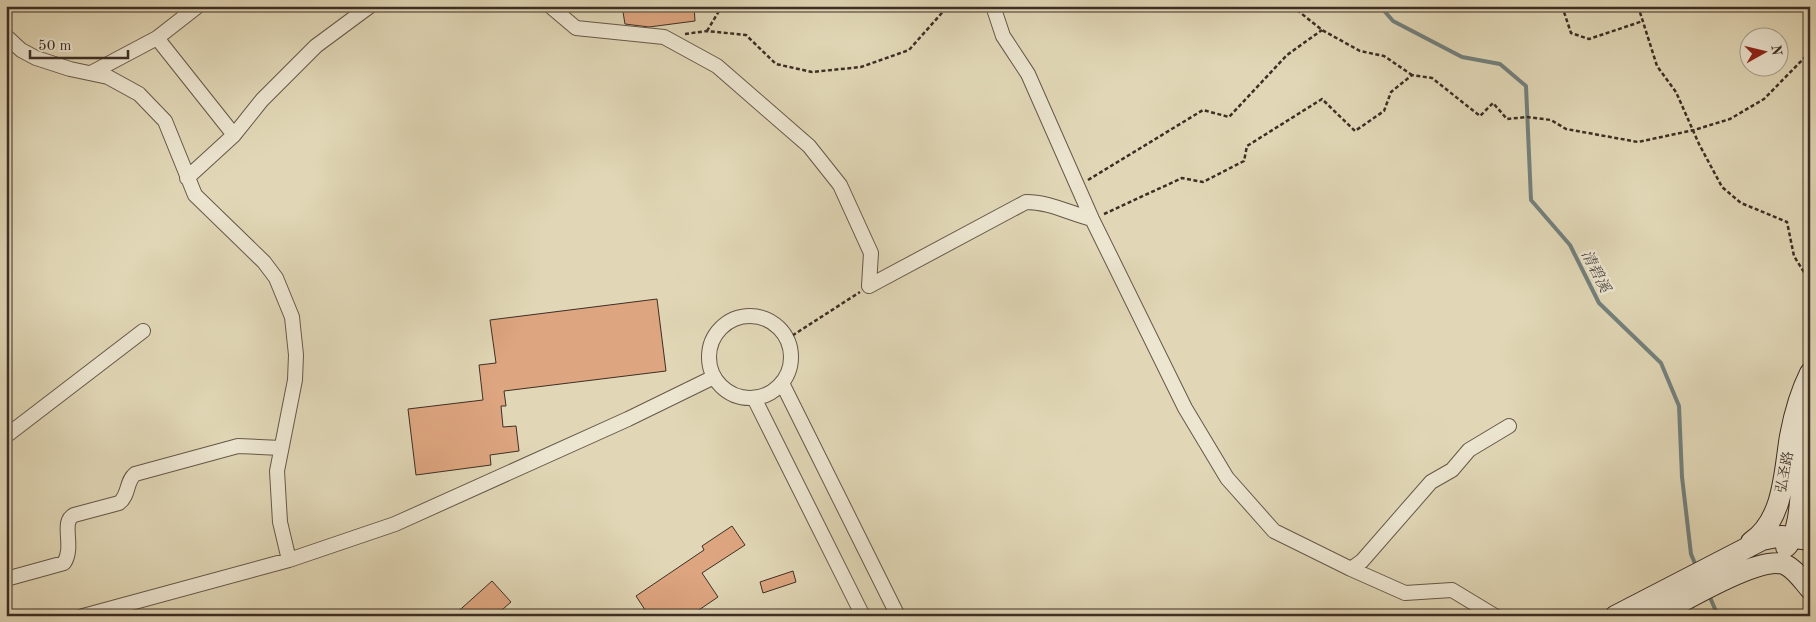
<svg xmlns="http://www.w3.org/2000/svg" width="1816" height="622" viewBox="0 0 1816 622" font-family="'Old Standard TT','Noto Serif SC',serif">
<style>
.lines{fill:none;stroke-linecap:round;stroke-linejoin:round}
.stream{stroke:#73807d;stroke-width:4}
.building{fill:#dea680;stroke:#3d2e25}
.street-casing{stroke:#665849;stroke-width:16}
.secondary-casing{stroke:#3d2e25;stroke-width:22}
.path{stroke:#3d2e25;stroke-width:2.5;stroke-dasharray:4 2.5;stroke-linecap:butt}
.street{stroke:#ece5d0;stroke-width:14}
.secondary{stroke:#ece5d0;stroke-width:20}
.labels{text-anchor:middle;stroke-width:4.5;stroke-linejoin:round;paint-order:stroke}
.street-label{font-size:14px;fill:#3d2e25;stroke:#ece5d0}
.water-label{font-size:15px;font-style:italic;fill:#4f4942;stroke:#ece5d0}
</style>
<rect width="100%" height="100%" fill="#e1d7b6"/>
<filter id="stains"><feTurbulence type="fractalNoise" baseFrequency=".004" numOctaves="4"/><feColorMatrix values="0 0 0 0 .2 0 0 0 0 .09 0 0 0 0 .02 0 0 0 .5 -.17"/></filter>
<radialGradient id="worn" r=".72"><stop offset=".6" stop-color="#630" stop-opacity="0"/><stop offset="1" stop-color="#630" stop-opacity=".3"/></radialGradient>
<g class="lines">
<path class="stream" d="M1380 6 1393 21 1462 57 1500 64 1526 86 1531 200 1570 245 1599 303 1661 363 1679 406 1682 477 1691 554 1696 566
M1709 595 1718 616"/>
</g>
<path class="building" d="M622 6H694L695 21 649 27 625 24Z
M657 299 666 371 504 391 506 406H501L503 427 516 426 519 451 490 455 491 465 416 475 408 409 483 400 479 365 496 363 490 320Z
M732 526 745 545 702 573 718 597 690 616H649L636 596 704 550 702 546Z
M793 571 796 582 763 593 760 582Z
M492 581 511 602 495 616H453Z"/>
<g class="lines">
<g class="street-casing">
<path id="street" d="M198 6 157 38 234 135
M550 6 576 28 664 37 717 66 809 146 840 185 871 253 869 286
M993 6 1003 36 1028 74 1092 219 1185 408 1227 478 1274 531 1351 569 1405 593 1452 590 1495 616
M6 36 21 50 36 58 70 69 108 77 139 94 165 121 195 195 264 262 276 278 292 317 296 355 295 380 277 471 280 522 289 560
M91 73 157 38
M187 178 234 135 262 100 316 46 370 6
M869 286 1026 202C1049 202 1069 213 1092 219
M709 357a41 41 0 1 1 82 0a41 41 0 1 1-82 0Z
M782 383 898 616
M754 398 863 616
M6 436 143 331
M1351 569 1362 561 1431 482 1452 470 1469 450 1509 426
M6 579 64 563C75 546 60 522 74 515L119 503C129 496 126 481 135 474L238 446 281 448
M83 616 289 560 395 524 628 419 714 377"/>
</g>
<g class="secondary-casing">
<path id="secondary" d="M1751 542C1784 520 1784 472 1790 436 1794 415 1800 393 1810 373
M1786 547C1803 531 1800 479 1804 456 1805 445 1808 435 1810 425
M1615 616 1762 540 1781 536 1810 540
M1656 616C1681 603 1761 553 1786 565 1796 570 1803 581 1810 589"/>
</g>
<path class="path" d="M1292 6 1322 30 1360 51 1384 56 1412 75
M1562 6 1571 33 1589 39 1643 21
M1638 6 1657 66 1676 92 1699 144 1722 187 1741 203 1787 222 1794 256 1810 282
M707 31 722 6
M685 34 707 31 746 35 776 64 812 72 861 67 909 50 948 6
M1088 180 1203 110 1229 117 1287 55 1322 30
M1104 214 1182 178 1203 182 1244 161 1247 146 1322 99 1355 131 1384 111 1391 92 1412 75 1432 78 1480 116 1493 103 1507 119 1527 117 1551 120 1566 129 1638 142 1694 130 1730 119 1764 99 1810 52
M787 339 860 292"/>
<use href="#street" class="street"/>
<use href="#secondary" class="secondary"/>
</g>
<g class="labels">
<g class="street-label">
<text transform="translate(1784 472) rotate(-79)" y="5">弘圣路</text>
</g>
<g class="water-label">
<text transform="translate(1596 271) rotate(63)" y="5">清碧溪</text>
</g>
</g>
<rect width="1816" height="622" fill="none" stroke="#e1d7b6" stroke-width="25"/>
<rect x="8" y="8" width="1801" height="607" fill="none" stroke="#3d2e25" stroke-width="2.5"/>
<rect x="12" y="12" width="1791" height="597" fill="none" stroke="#3d2e25"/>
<g transform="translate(1764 52) rotate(82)"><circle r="24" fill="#ece5d0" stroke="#a69c8c"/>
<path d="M0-4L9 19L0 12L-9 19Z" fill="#8f2418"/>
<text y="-8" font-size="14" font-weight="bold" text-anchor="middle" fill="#3d2e25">N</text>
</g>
<path d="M30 50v8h98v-8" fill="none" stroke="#3d2e25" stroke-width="2.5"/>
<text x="38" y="50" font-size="15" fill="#3d2e25" stroke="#ece5d0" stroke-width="4" paint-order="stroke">50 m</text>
<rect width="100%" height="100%" filter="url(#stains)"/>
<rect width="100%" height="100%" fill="url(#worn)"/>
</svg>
